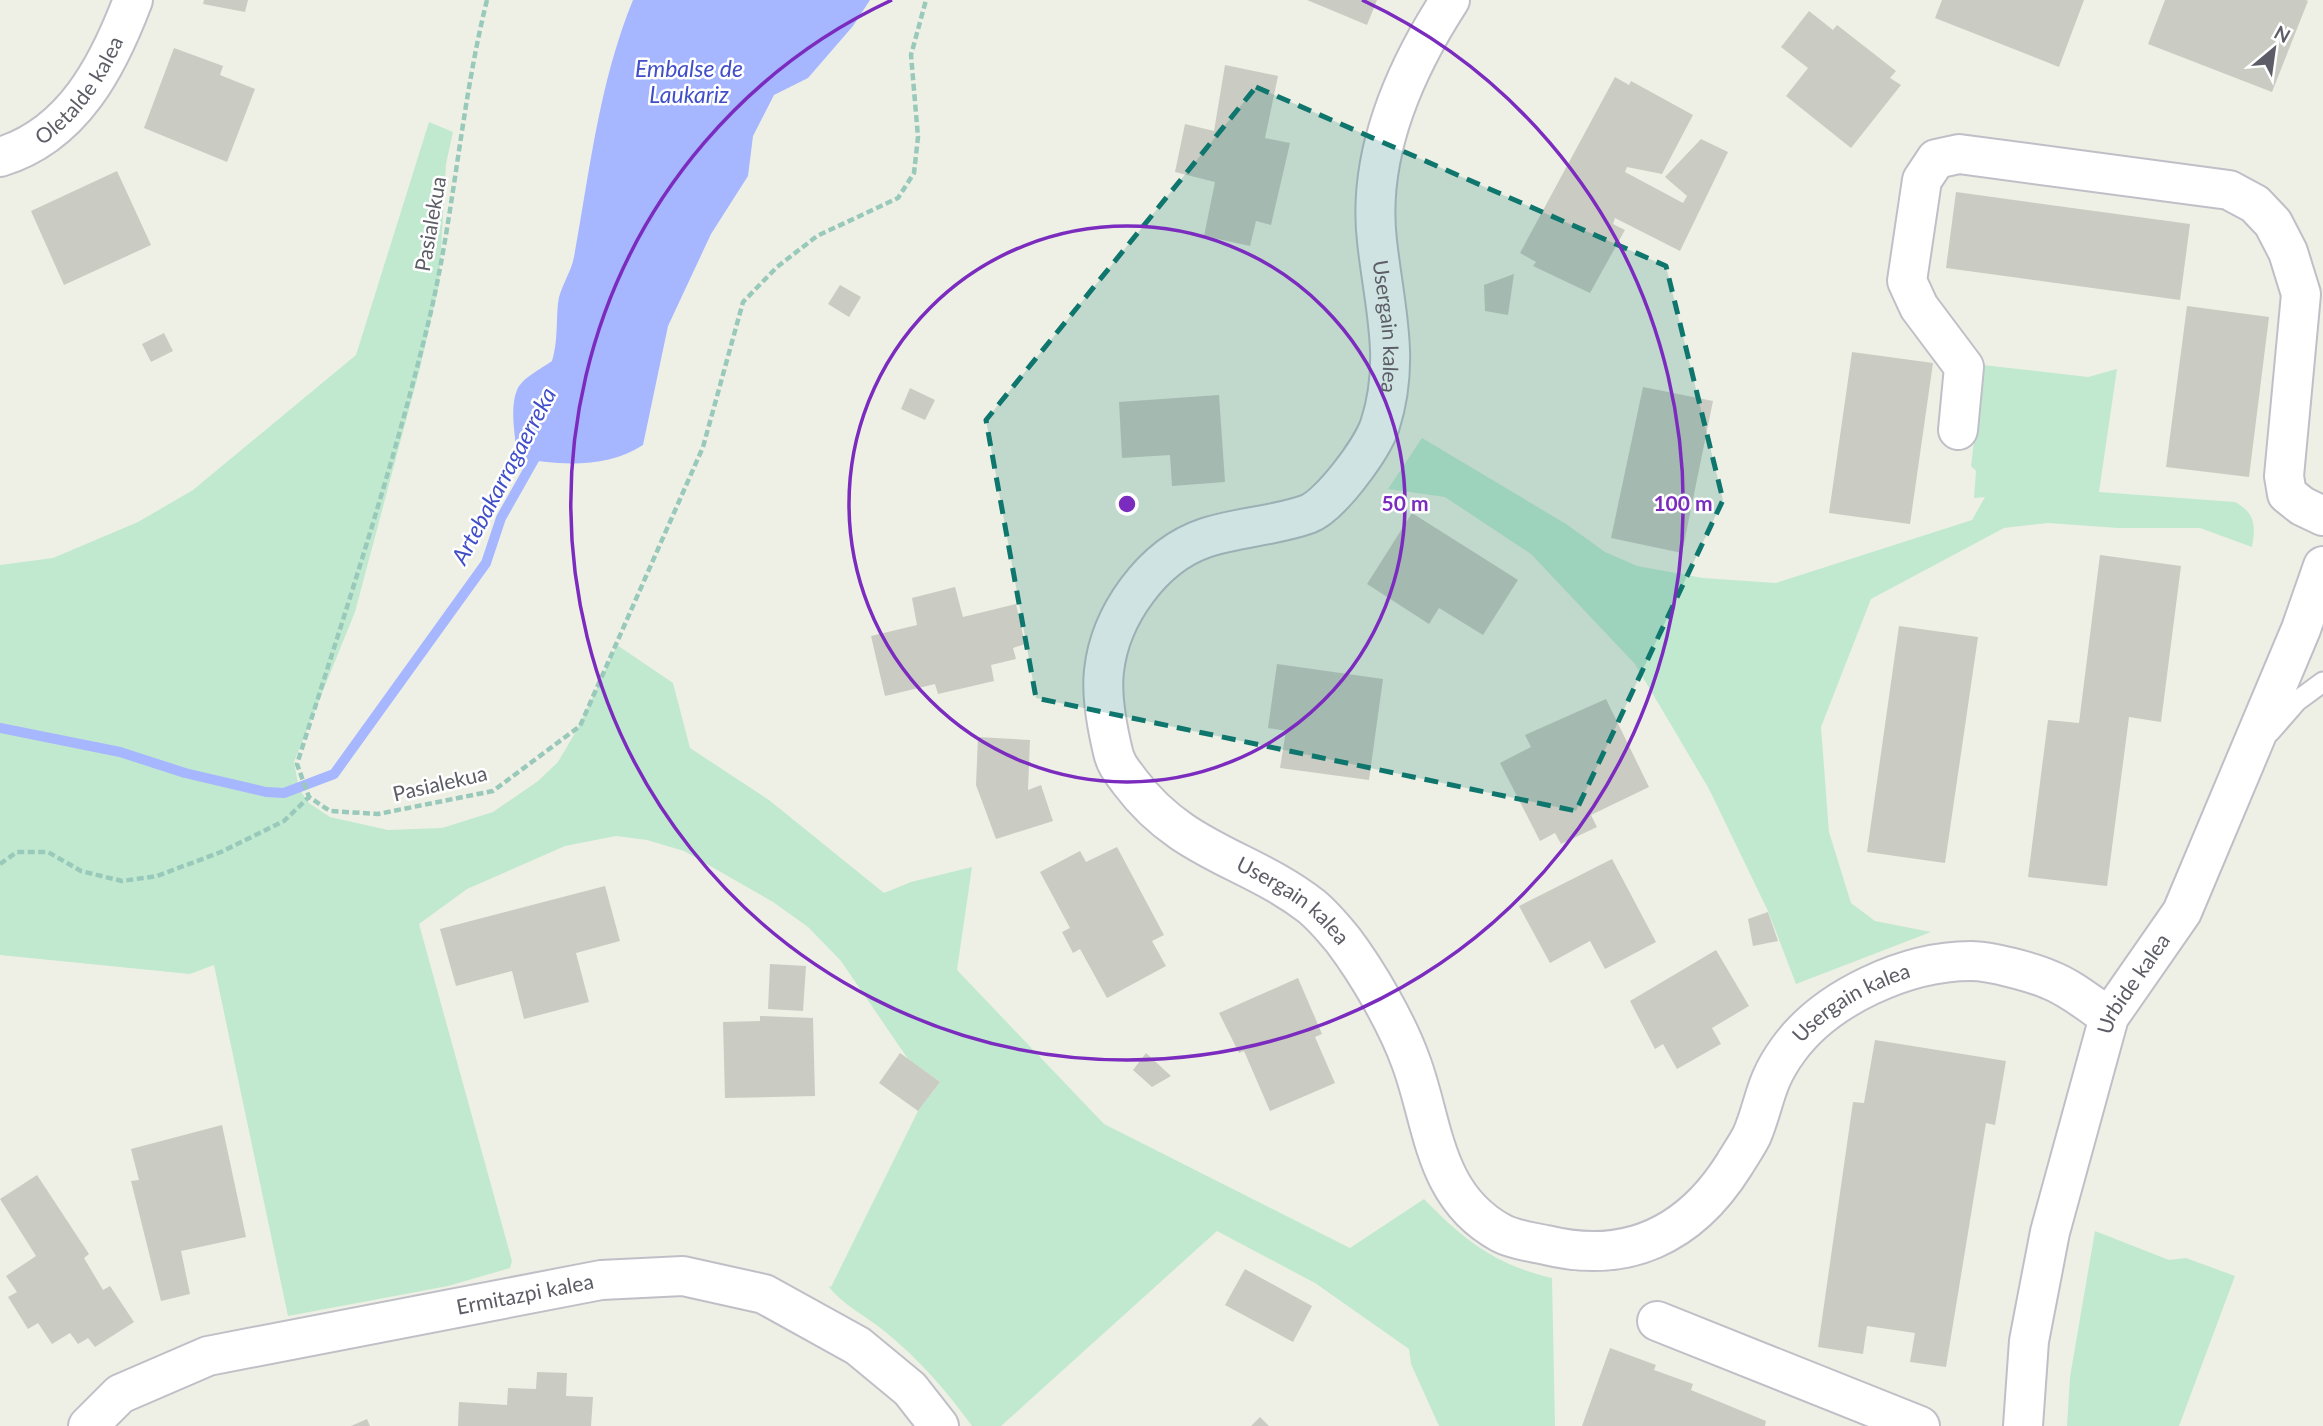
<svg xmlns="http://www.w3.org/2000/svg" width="2323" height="1426" viewBox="0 0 2323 1426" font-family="Lato,sans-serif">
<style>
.green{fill:#c1e9d0}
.water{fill:#a6b6ff}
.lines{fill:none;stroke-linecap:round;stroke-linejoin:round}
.stream{stroke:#a6b6ff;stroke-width:10}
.building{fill:#cacbc2}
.service-casing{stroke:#bfbfc7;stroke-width:23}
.minor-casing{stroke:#bfbfc7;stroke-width:42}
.path{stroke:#99c9ba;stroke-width:4.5;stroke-dasharray:7 3.5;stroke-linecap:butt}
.service{stroke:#fff;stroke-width:19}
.minor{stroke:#fff;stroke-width:38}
.marked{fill:#0f766e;fill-opacity:0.2;stroke:#0f766e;stroke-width:5;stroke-dasharray:14 9;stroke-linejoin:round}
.ring{fill:none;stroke:#7b2cbf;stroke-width:3.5}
.labels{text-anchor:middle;stroke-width:5;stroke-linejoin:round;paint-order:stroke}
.street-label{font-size:21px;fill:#5d5d67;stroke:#fff}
.water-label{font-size:23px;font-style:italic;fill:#414eca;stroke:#fff}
.centre{fill:#7b2cbf;stroke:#fff;stroke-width:3.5}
.ring-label{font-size:21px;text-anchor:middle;font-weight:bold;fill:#7b2cbf;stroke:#fff;stroke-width:5;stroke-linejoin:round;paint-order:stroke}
</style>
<rect width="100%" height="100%" fill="#eef0e5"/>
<path class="green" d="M429 122 453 132 446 164 439 284 420 368 355 612 294 762 299 789 309 803 330 817 388 830 442 828 493 812 538 781 558 762 578 728 617 645 673 683 690 748 769 800 884 893 911 882 972 867 957 970 1104 1124 1350 1248 1424 1199C1465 1241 1494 1264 1552 1278L1555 1426H1439L1411 1364 1409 1349 1315 1283 1217 1231 1001 1426H972C946 1390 918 1358 883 1330 863 1314 844 1306 828 1286L831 1287 918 1111 940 1082 908 1059 841 961 808 927 773 902 684 851 647 840 616 836 565 846 467 889 419 924 512 1261 510 1268 448 1286 288 1316 214 965 190 974 0 955V565L53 558 138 522 193 490 356 355Z
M1983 365 2088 377 2117 369 2099 492 2235 502C2255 513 2256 525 2252 547L2200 528H2118L2048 523 2004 528 1871 599 1821 727 1829 832 1851 903 1875 921 1931 932 1796 984 1768 911 1709 789 1635 664 1531 554 1445 497 1388 489 1422 438 1566 524 1605 552 1637 566 1703 578 1776 583 1972 520 1985 497 1974 498 1976 471 1971 466Z
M2095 1231 2169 1260 2186 1258 2235 1276 2179 1426H2067L2070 1377Z"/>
<path class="water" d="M633 0H870L853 26 808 78 774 95 753 136 748 176 711 234 668 326 643 445C606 469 559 465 517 458 516 438 509 409 517 390 523 377 541 369 552 361 558 341 556 324 558 303 560 287 571 273 574 257 590 170 599 83 633 0Z"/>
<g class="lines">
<path class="stream" d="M0 728 120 752 185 773 266 792 284 793 334 774 486 563 501 518 540 449"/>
</g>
<path class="building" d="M204 0H248L245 12 203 4Z
M1307 0H1377L1367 25Z
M1942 0H2084L2059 67 1935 18Z
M2165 0H2306L2308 1 2272 92 2148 44Z
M1809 11 1833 30 1837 25 1896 71 1890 78 1901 85 1851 148 1786 96 1808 68 1781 47Z
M174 48 223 66 220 75 255 89 227 162 144 128Z
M1225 65 1278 76 1265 138 1290 143 1271 225 1256 221 1250 246 1204 236 1215 182 1175 172 1185 124 1214 131Z
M1615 77 1629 85 1631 81 1693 115 1662 174 1627 167 1625 172 1683 203 1687 196 1665 177 1701 139 1728 152 1680 251 1615 218 1613 224 1625 230 1590 293 1533 266 1536 262 1520 253Z
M117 171 151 245 64 285 31 211Z
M1956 192 2190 224 2180 300 1946 268Z
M1514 274 1508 315 1485 311 1484 285Z
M840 285 861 297 849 317 828 304Z
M2187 306 2269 317 2249 477 2166 467Z
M164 333 173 351 151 362 142 344Z
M1852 352 1933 363 1910 524 1829 513Z
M1643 387 1713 401 1682 553 1611 538Z
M910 388 935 400 925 420 901 409Z
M1219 395 1225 482 1172 486 1170 455 1122 458 1119 402Z
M1412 513 1518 580 1483 635 1439 608 1429 624 1367 584Z
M2100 555 2181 566 2161 722 2129 717 2107 886 2028 877 2048 720 2079 723Z
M955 587 963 617 1016 604 1025 644 1013 648 1016 659 991 665 994 681 938 694 935 684 885 696 871 636 917 625 912 598Z
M1899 626 1978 637 1945 863 1867 852Z
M1277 664 1383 679 1369 780 1280 768 1286 731 1268 728Z
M1606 699 1649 787 1591 815 1597 827 1561 844 1555 833 1540 841 1500 763 1531 747 1525 735Z
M978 737 1030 740 1028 790 1041 785 1053 821 996 839 976 785Z
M1117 847 1164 935 1152 941 1166 966 1107 998 1080 949 1073 953 1062 932 1070 928 1040 872 1080 851 1086 862Z
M1612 859 1656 942 1605 969 1590 941 1550 963 1519 906Z
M605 886 620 941 576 953 589 1002 524 1019 512 971 456 986 440 929Z
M1768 912 1778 941 1753 946 1748 919Z
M1716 950 1749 1006 1712 1028 1721 1044 1677 1069 1663 1044 1655 1049 1630 1001Z
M770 964 806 966 803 1011 768 1009Z
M1298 978 1322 1034 1315 1037 1335 1083 1270 1111 1244 1051 1239 1053 1219 1013Z
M760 1016 813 1018 815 1096 725 1098 723 1022 760 1021Z
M1875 1040 2006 1061 1995 1125 1986 1123 1946 1367 1910 1362 1915 1333 1867 1326 1863 1354 1818 1347 1853 1102 1864 1103Z
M900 1053 940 1082 918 1111 879 1083Z
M1146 1053 1171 1076 1152 1087 1133 1070Z
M222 1125 246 1237 181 1251 190 1294 161 1301 131 1181 139 1180 131 1149Z
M37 1175 89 1254 84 1258 103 1290 110 1286 134 1322 95 1347 88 1338 78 1344 70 1333 52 1344 38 1323 28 1329 8 1297 17 1292 6 1276 36 1256 0 1199Z
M1245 1269 1312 1306 1293 1342 1225 1305Z
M1610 1348 1656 1365 1654 1370 1693 1384 1691 1390 1766 1421 1765 1426H1582Z
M537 1372 567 1373 566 1396 593 1397 591 1426H458L459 1402 507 1405 508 1388 536 1389Z
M1260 1417 1269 1426H1251Z
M367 1419 370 1426H351Z"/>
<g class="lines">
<g class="service-casing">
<path id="service" d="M2270 732 2297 701 2323 682"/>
</g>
<g class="minor-casing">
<g id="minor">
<path id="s1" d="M1450 0C1404 71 1367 155 1377 241 1384 306 1401 360 1380 425 1372 449 1330 506 1308 514 1275 526 1238 527 1205 538 1152 556 1110 616 1104 671 1101 697 1107 727 1113 752 1116 765 1122 771 1130 782 1182 852 1249 858 1311 906 1322 915 1334 929 1343 940 1368 973 1397 1023 1411 1062 1434 1124 1433 1196 1501 1233 1514 1240 1532 1242 1546 1245 1627 1265 1690 1235 1734 1165 1740 1155 1747 1145 1752 1135 1766 1101 1764 1083 1788 1050 1826 997 1907 961 1971 961 1990 961 2032 972 2050 980 2071 988 2091 1005 2109 1017"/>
<path id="s2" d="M0 157C73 135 108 66 133 0"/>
<path d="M1958 430 1964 367 1919 307 1907 281 1922 180 1936 159 1959 154 2229 190 2255 204 2273 223 2288 252 2301 294 2284 476 2287 494 2302 506 2323 516"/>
<path d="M1657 1321 1920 1426"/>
<path id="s3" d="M88 1426 120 1394 208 1356 601 1280 683 1276 764 1294 858 1346 910 1389 939 1426"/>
<path id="s4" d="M2023 1426 2029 1341 2050 1232 2109 1017 2182 912 2301 629 2323 566"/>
</g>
</g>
<path class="path" d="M487 0C460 108 454 220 427 328 391 475 343 619 297 764L309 797 330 811 378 814 493 791 580 726 703 447 743 302 777 267 817 236 898 198 914 173 918 137 911 55 926 0
M0 864 17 852H48L81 871 122 881 157 876 221 852 284 821 309 797"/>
<use href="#service" class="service"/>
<use href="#minor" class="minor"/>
</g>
<path class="marked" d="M1256 87 1666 266 1723 500 1576 811 1036 698 986 420Z"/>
<g class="ring">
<circle cx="1127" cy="504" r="278"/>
<path d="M1362 0A556 556 0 1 1 892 0"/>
</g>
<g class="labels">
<g class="street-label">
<text dy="7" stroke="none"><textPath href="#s2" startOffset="107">Oletalde kalea</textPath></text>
<text transform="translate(431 224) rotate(-80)" y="7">Pasialekua</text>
<text dy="7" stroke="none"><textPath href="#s1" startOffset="343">Usergain kalea</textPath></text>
<text transform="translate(440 784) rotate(-13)" y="7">Pasialekua</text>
<text dy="7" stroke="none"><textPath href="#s1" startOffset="1160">Usergain kalea</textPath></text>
<text dy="7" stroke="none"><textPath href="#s4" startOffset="460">Urbide kalea</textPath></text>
<text dy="7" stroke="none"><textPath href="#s1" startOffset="2040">Usergain kalea</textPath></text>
<text dy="7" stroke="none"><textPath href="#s3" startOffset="464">Ermitazpi kalea</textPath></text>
</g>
<g class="water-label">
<text x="689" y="77">Embalse de<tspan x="689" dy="26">Laukariz</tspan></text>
<text transform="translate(504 476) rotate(-62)" y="8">Artebakarragaerreka</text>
</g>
</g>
<circle cx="1127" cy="504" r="10" class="centre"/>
<g class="ring-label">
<text x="1405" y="511">50 m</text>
<text x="1683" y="511">100 m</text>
</g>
<g transform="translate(2274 49) rotate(29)" stroke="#ffffff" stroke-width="5" paint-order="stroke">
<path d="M0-5L12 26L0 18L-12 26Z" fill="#5d5d67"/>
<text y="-10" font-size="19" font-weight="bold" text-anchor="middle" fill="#5d5d67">N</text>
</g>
</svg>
